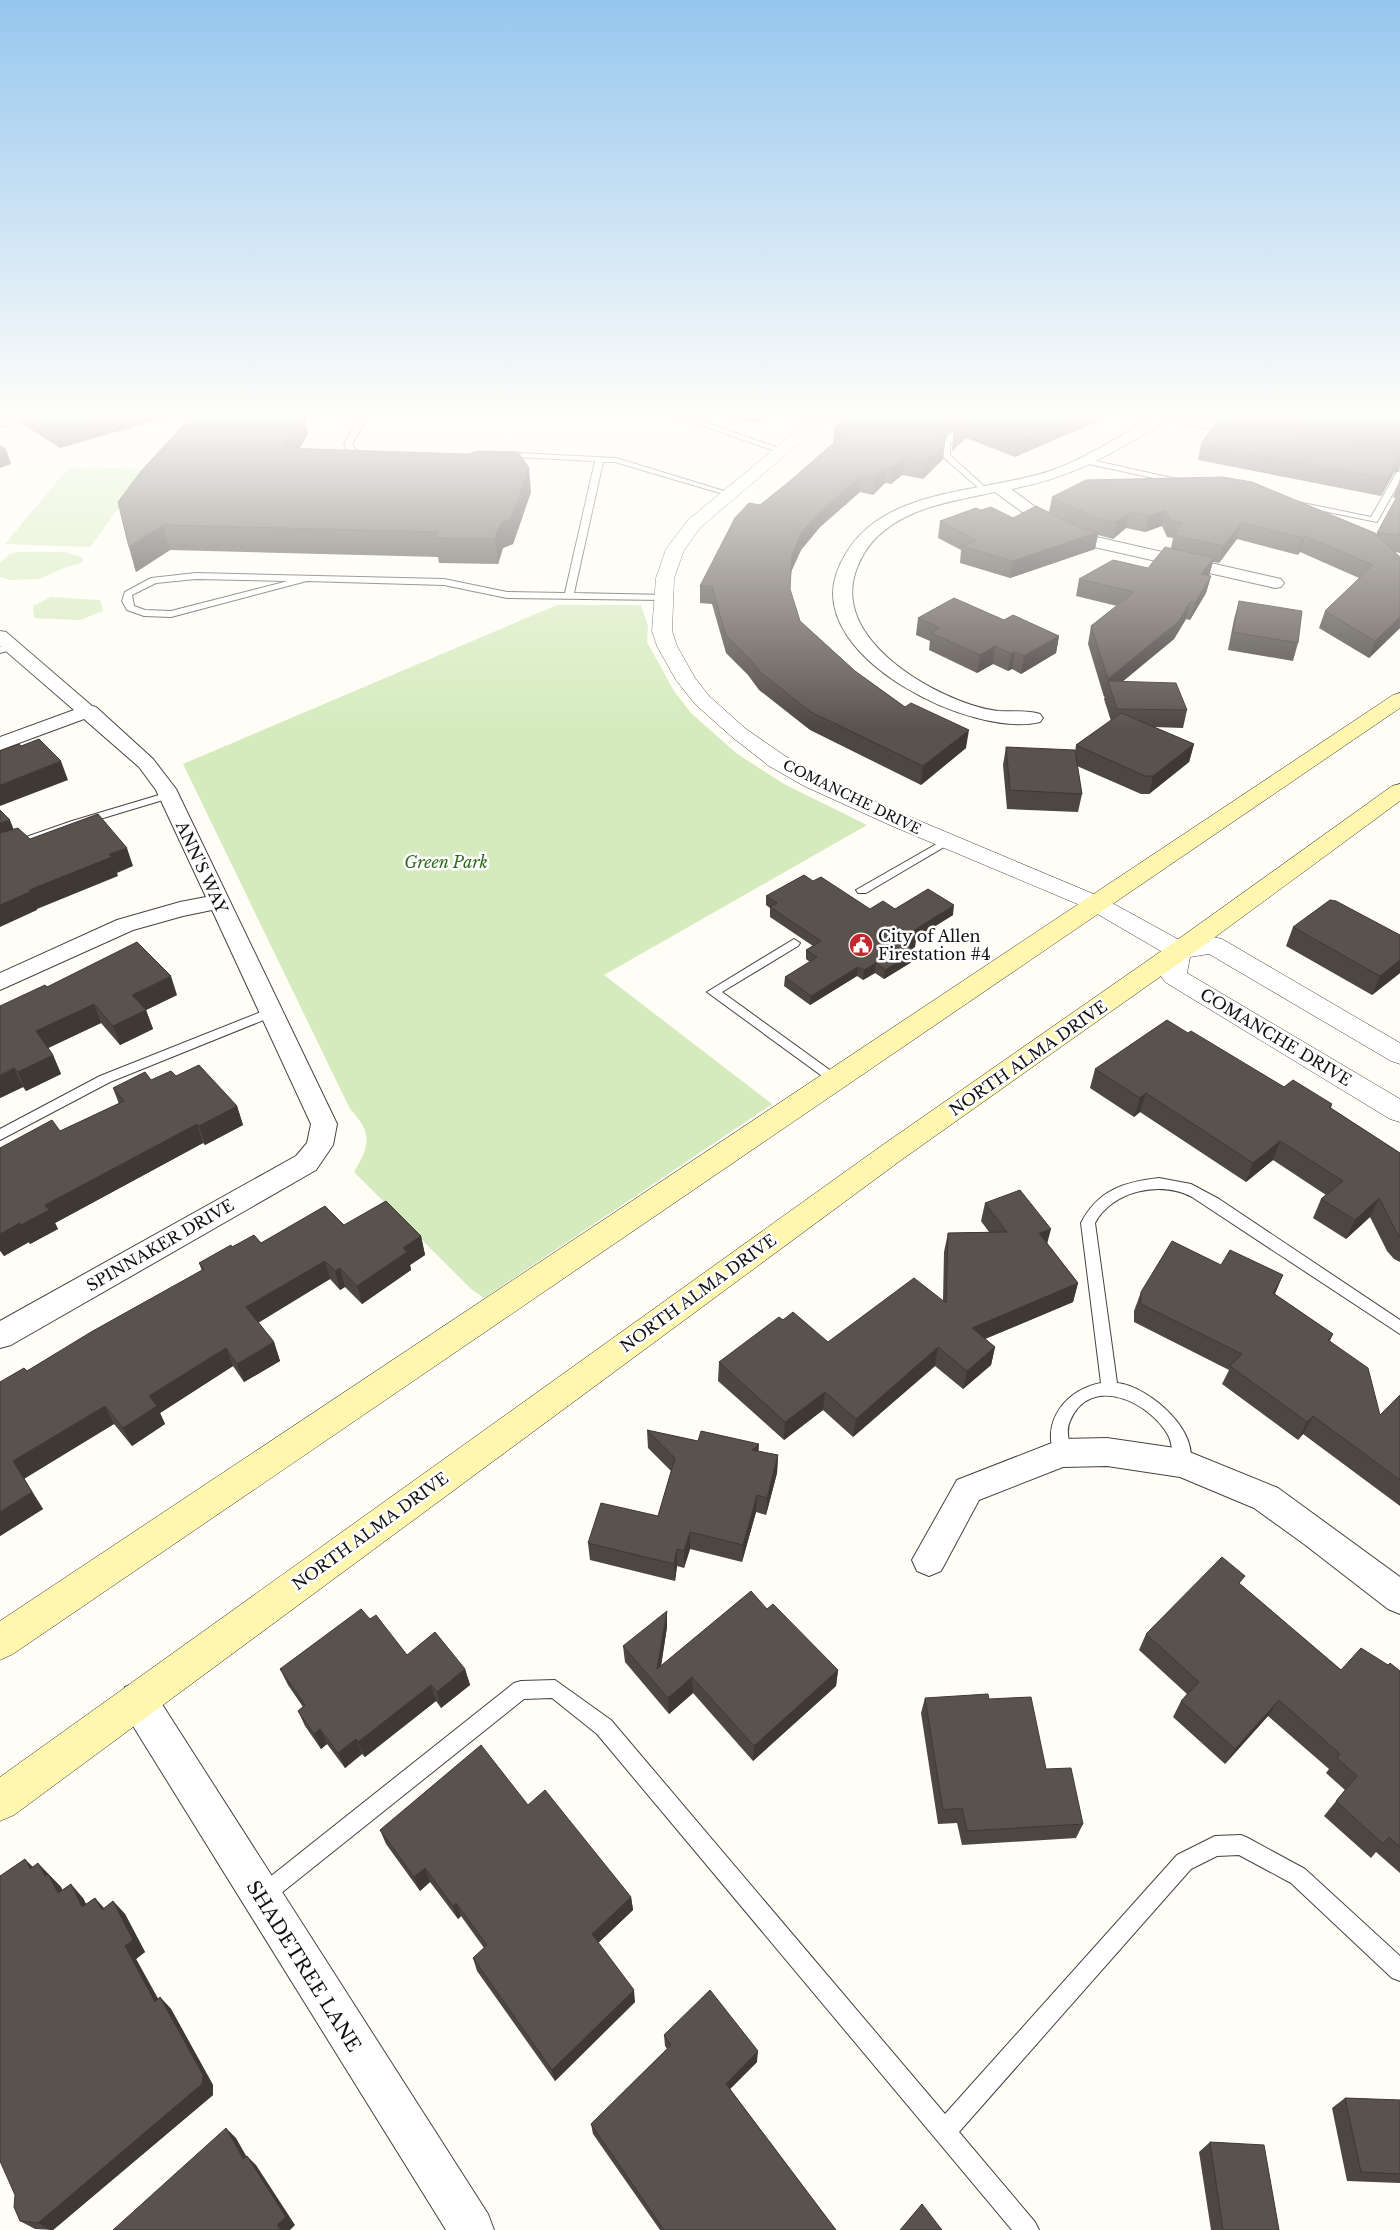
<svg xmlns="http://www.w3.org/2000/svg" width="1400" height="2230" viewBox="0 0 1400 2230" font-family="'Libre Baskerville',serif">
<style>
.green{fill:#d5ebbd}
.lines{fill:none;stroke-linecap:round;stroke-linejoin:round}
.service-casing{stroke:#444;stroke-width:2}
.minor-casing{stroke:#444;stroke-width:2}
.tertiary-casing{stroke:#444;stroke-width:1}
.secondary-casing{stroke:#333;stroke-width:1}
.service{fill:#fff;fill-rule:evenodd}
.minor{fill:#fff;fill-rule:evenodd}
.tertiary{fill:#fff;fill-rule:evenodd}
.secondary{fill:#fff6b0;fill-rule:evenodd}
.wall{fill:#4d4742}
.shaded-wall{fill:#3f3936}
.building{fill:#5a524d;stroke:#3f3936}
.labels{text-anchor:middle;stroke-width:5;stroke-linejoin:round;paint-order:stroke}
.far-street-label{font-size:14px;fill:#111;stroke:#fff}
.park-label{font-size:16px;font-style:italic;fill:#2f6b1f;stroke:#fff}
.street-label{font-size:16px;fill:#111;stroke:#fff}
.poi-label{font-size:16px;fill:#111;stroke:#fff;text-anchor:start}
.near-street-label{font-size:19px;fill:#111;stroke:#fff}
</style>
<rect width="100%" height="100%" fill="#fffdf5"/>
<path class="green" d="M69 467 147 469 90 547 5 544Z
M16 552H65L81 557 83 560 81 563 61 569 39 579 11 580 0 577V562L10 554Z
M51 597 100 600 103 611 80 620 34 618 33 606Z
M557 605H641L648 626 647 642 674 691 691 713 736 753 784 784 867 825 604 975 772 1104 484 1298 471 1289 354 1172C370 1146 373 1133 350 1109L183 764Z"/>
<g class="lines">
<g class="service-casing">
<path id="service" d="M359 417H367L352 445 358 452 370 455V459C359 460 349 455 344 445Z
M677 417H689L785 450 778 452Z
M971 417H980L964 429 950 444V455L986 488V492H983L942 456C942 437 955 427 971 417Z
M497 452 616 458 734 494 730 496 615 462H603L574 593 667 595V599L664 600 507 598 444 585 307 581 171 617 144 616 127 610 122 601 125 592 151 578 196 573 444 579 507 592 565 593 595 461 500 456H497ZM196 579 288 581 171 611 145 610 134 606 132 595 156 583Z
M1087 459 1181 480 1185 482 1181 484 1084 463 1083 461Z
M1397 472H1400V481L1377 522 1294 505 1298 502 1371 517Z
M11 644 16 647 14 649 0 653V647Z
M169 792 174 795 173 797 80 825 0 853V846L72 821Z
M947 838 953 841 951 843 866 893H858L856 890Z
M794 939 800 943 798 946 722 992 838 1076 840 1079 838 1082 833 1084 707 992Z
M271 1008 277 1012 276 1015 110 1082 0 1140V1129L100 1076Z
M1159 1178 1191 1184 1219 1199 1400 1320V1334L1192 1197C1161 1180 1112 1191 1095 1223L1117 1383C1149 1386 1204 1434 1188 1468L1182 1470 1176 1468C1171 1458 1174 1446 1168 1435 1150 1402 1090 1373 1070 1421 1064 1433 1073 1447 1068 1458L1062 1460 1056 1458C1039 1422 1067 1389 1101 1383L1081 1223C1098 1190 1124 1182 1159 1178Z
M555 1680 611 1720 945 2114 1177 1855 1215 1836 1241 1835 1248 1838 1305 1869 1400 1956V1981L1392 1978 1291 1883 1239 1855 1217 1856 1191 1869 959 2132 1035 2222 1039 2230H1012L597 1734 552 1698 524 1699 270 1902 263 1905 256 1902 253 1895 256 1888 514 1683 521 1681Z"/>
</g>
<g class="minor-casing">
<path id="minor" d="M4 417H27L25 420 0 427V418Z
M1152 417H1192L1253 431 1255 434 1248 438 1168 420C1112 453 1076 477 1011 489L1045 514 1092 536 1281 579 1284 583 1281 587 1275 588 1081 544 1033 520 995 492C958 500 915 506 885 530 873 539 865 550 859 563 831 623 896 671 944 694 961 702 980 709 998 711 1012 712 1026 710 1040 714L1043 718 1040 722C973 739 809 658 836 575 867 484 979 496 1053 470 1088 457 1120 436 1152 417Z
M0 631 6 632 92 706 96 707 153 759 176 789 337 1124 333 1145 316 1170 11 1345 0 1348V1321L296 1156 307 1143 311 1124 212 910 183 916 133 930 0 990V973L117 920 180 902 206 897 156 790 139 767 84 719 0 750V737L74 710 0 646Z
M1107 1438 1182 1449 1278 1488 1400 1577V1614L1388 1609 1304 1544 1254 1508 1180 1477 1107 1466 1063 1467 979 1500 941 1571 929 1576 917 1571 912 1560 957 1480 1062 1439Z
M138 1682 151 1687 488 2214 494 2230H446L125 1713 120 1700 125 1687Z"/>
</g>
<g class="tertiary-casing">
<path id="tertiary" d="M813 417H830L700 528 684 550 674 578 672 631 677 646 695 678 709 696 746 729 785 756 820 776 908 816 1103 898 1183 942 1213 937 1222 939 1400 1043V1064L1391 1061 1209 954 1190 957 1187 973 1400 1099V1122L1390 1119 1165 982 1161 976 1166 954 1087 908 892 826 804 786 769 766 732 737 695 704 676 680 657 646 652 631 656 578 666 549 688 520Z"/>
</g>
<g class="secondary-casing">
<path id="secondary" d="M1400 693V708L13 1654 0 1660V1621L1393 695Z
M1400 784V801L1188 957 904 1158 14 1815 0 1821V1777L884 1144 1170 945 1392 786Z"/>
</g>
<use href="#service" class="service"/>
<use href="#minor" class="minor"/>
<use href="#tertiary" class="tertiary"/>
<use href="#secondary" class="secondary"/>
</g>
<path class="wall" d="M19 417H167L60 448 21 423Z
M300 417H305L308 434 299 449 531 492 513 544 503 548 498 564 439 563 438 557 170 550 136 572 129 547Z
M732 417H768L754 424Z
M1224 417H1400V466L1399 471 1394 473 1381 496 1198 460 1201 444Z
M1098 421 1015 457 966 438 952 451 954 429 960 423 949 432 944 442 943 459 923 479 902 475 891 484 885 483 873 495 860 492 820 527 801 550 791 572 790 589 800 621 855 671 905 707 966 748 921 785 810 730 759 690 748 675 726 653 712 604 700 603V586L760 505 790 481 833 444 834 428 839 423Z
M1400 478V553L1395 552 1400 628 1369 658 1319 628 1325 611 1359 578 1300 552 1298 555 1237 539 1219 563 1213 562 1209 576H1211L1206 593 1190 620 1186 619 1174 639 1122 682 1187 710 1183 728 1154 727 1194 744 1189 762 1149 794H1141L1077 766 1082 794 1078 812 1007 809 1003 765 1006 747 1075 752 1076 745 1111 721 1104 699 1105 696 1104 697 1088 644 1091 626 1117 606 1076 596 1079 579 1148 568 1171 548 1173 538 1167 537 1162 526 1145 532 1126 528 1113 539 1098 535 1095 549 1010 578 960 563 961 550 938 538 940 521 981 510 1013 518 1049 512 1052 497 1376 535 1396 498H1393Z
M1239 601 1298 643 1293 661 1228 650 1234 619Z
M918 618 1004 620 1059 636 1056 653 1021 674 1012 669 1008 671 993 664 977 673 929 650 930 641 916 635Z
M813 881 870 909H895L953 915 916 938 915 947 912 948 916 951 915 960 884 979 875 973 863 980 857 976 810 1005 784 986 785 977 810 962 806 959V950L813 946 770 917V908L766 905V896Z
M1293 927 1400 935V973L1372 995 1286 946Z
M47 987 177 995 146 1010 153 1029 120 1045 101 1023 48 1048 53 1055 61 1074 26 1091 23 1087 0 1098Z
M1188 1033 1284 1087 1332 1104 1331 1108 1400 1153V1262L1394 1259 1387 1251 1370 1217 1346 1239 1313 1218 1321 1199 1326 1195 1273 1160 1246 1182 1140 1112 1134 1117 1090 1088 1095 1069Z
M176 1076 237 1106 243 1125 205 1145 203 1143 55 1223 58 1229 30 1244 29 1242 4 1256 0 1251V1148L60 1131 119 1104 113 1088Z
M985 1203 1047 1243 1078 1283 1073 1302 985 1339 995 1347 991 1365 963 1389 935 1366 853 1437 823 1410 784 1440 718 1381 719 1362 783 1320 828 1342 943 1301 944 1252 948 1233 989 1232 981 1221Z
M344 1225 421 1236 425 1255 410 1265 411 1270 362 1304 345 1287 340 1290 330 1279 258 1322 274 1342 280 1361 244 1382 233 1366 160 1413 165 1424 132 1446 114 1424 24 1478 43 1509 0 1536V1382L27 1371 202 1271 199 1263 232 1247 261 1243Z
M1141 1292 1275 1294 1333 1334 1330 1341 1380 1415 1400 1395V1506L1303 1434 1298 1440 1222 1384 1229 1370 1134 1322V1311Z
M647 1430 698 1441 759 1451 778 1455 777 1473 766 1515 756 1512 742 1562 690 1549 684 1568 677 1566 675 1581 590 1560 588 1543 658 1516 671 1471 648 1448Z
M1241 1585 1341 1670 1388 1665 1400 1671V1873L1376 1852 1371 1858 1324 1816 1345 1790 1326 1773 1329 1769 1268 1716 1225 1764 1173 1717 1181 1701 1187 1694 1139 1650 1146 1634Z
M767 1609 838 1670 836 1686 753 1761 693 1693 669 1714 625 1662 623 1646 667 1627 661 1666Z
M370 1619 407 1655 465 1669 470 1685 441 1708 436 1701 365 1757 362 1754 345 1768 327 1744 321 1749 305 1726 298 1711 303 1707 288 1685 280 1669Z
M925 1698 989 1699 1046 1769 1083 1824 1076 1838 962 1845 957 1823 938 1824 921 1713Z
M528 1805 631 1897 633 1910 598 1943 635 2002 555 2081 477 1971 473 1958 484 1948 461 1916 458 1919 430 1882 420 1891 386 1844 380 1830Z
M32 1867 48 1874 61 1887 62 1890 83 1898 86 1904 95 1898 104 1908 113 1901 125 1914 145 1952 136 1959 158 1999 160 1997 171 2009 213 2085V2095L53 2230 35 2229 20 2221Z
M664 2035 757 2062 730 2089 836 2230H660L593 2134 591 2124 667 2049 665 2046Z
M1345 2098 1400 2100V2183L1347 2181 1332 2108Z
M1210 2142 1279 2230H1211L1199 2152Z"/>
<path class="shaded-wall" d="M108 417H167L60 448 55 432Z
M300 417H305L308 434 286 472 281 448Z
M754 417H768L754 424Z
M950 417H968L949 432 942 446 945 444 943 459 923 479 924 463 943 433Z
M1075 417H1099L1098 421 1015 457 1017 441Z
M968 422 966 438 952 451 954 435Z
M6 449 11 464 0 468V451Z
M1400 457V466L1399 471 1394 473 1381 496 1387 479Z
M904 458 902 475 891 484 893 468Z
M886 467 885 483 873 495 874 478Z
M529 468 531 492 513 544 503 548 498 564 495 539 501 523Z
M861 476 860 492 820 527 801 550 791 572 792 555 801 533 821 511Z
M1166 510 1162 526 1145 532 1149 516Z
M1129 512 1126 528 1113 539 1116 522Z
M1242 523 1237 539 1219 563 1223 546Z
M163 525 170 550 136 572 129 547Z
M1098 532 1095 549 1010 578 1012 561Z
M1305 536 1300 552 1298 555 1303 538Z
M1214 558 1209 575 1197 591 1201 574Z
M1211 576 1206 593 1190 620 1195 603Z
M1190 602 1186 619 1174 639 1111 691 1108 681 1105 696 1104 697 1108 679Z
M1400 617V628L1369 658 1375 641Z
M1059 636 1056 653 1021 674 1024 656Z
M995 646 993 664 977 673 980 655Z
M1015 652 1012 669 1008 671 1011 654Z
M969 730 966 748 921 785 923 766Z
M1194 744 1189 762 1149 794 1153 776Z
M61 761 68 780 0 806V785Z
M10 820 17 838 0 844V823Z
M127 848 133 866 117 873 118 876 37 909V910L0 927V905L29 890 109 854Z
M954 905 953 915 916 938 915 947 904 953 905 944 910 933Z
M916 951 915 960 884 979 885 970Z
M1400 960V973L1372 995 1380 976Z
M876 963 875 973 863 980 864 970Z
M858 967 857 976 810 1005 811 996Z
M171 976 177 995 146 1010 153 1029 120 1045 113 1026 132 995Z
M94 1004 101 1023 44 1050 36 1031Z
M53 1055 61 1074 26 1091 18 1072Z
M14 1068 23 1087 0 1098V1075Z
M1146 1093 1140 1112 1134 1117 1140 1098Z
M237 1106 243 1125 205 1145 199 1126Z
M197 1124 203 1143 55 1223 58 1229 30 1244 21 1225 45 1205Z
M1280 1141 1273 1160 1246 1182 1253 1163Z
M1379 1198 1370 1217 1346 1239 1355 1220Z
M20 1223 29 1242 4 1256 0 1249V1234Z
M1051 1229 1046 1248 1039 1233Z
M421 1236 425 1255 410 1265 411 1270 362 1304 357 1286 403 1248Z
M325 1261 330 1279 253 1326 246 1307Z
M340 1268 345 1287 340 1290 335 1271Z
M1283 1275 1275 1294 1265 1312 1273 1293Z
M1078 1283 1073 1302 968 1346 972 1328Z
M274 1342 280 1361 244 1382 237 1364Z
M938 1347 935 1366 853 1437 856 1419Z
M995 1347 991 1365 963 1389 967 1371Z
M226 1348 233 1366 160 1413 165 1424 132 1446 123 1428 149 1396Z
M825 1392 823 1410 784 1440 785 1422Z
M105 1406 114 1424 24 1479 13 1461Z
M1313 1416 1303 1434 1298 1440 1307 1422Z
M759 1444 758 1461 752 1450Z
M778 1455 777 1473 766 1515 767 1498Z
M32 1492 43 1509 0 1536V1512Z
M757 1495 756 1512 742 1562 743 1545Z
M690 1532V1549L684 1568V1551Z
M677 1549V1566L675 1581 674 1564Z
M667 1611V1627L658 1685 657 1669Z
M465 1669 470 1685 441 1708 437 1692Z
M838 1670 836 1686 753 1761 754 1746Z
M692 1677 693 1693 669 1714 668 1698Z
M431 1685 436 1701 365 1757 358 1742Z
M1279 1700 1268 1716 1225 1764 1235 1749Z
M320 1729 327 1744 321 1749 314 1734Z
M356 1739 362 1754 345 1768 338 1753Z
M25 1859 38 1872 30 1869Z
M38 1863 61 1887 70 1906 58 1893 45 1876Z
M425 1868 430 1882 420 1891 414 1877Z
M71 1884 83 1898 94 1920 82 1907Z
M631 1897 633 1910 594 1947 592 1934Z
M95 1898 106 1911 102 1910Z
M113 1901 125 1914 145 1952 136 1959 166 2013 155 2002 125 1946Z
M456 1903 461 1916 458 1919 453 1906Z
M634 1990 635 2002 555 2081 552 2070Z
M160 1997 171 2009 213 2085V2095L53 2230H50L38 2223Z
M758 2051 757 2062 725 2094 726 2084Z
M226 2128 236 2138 253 2168 243 2159Z
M247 2156 256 2165 295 2225 290 2230H280L277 2225Z"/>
<path class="building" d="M31 417H108L55 432Z
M191 417H300L281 448 468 454 478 451 518 452 529 468 511 519 501 523 495 539 435 538 438 532 163 525 129 547 118 502 142 470Z
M846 417H950L943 433 942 440 945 444 924 463 904 458 893 468 886 467 874 478 861 476 821 511 801 533 792 555 790 589 800 621 855 671 905 707 911 703 969 730 923 766 811 712 760 672 748 657 726 636 712 586H700L735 518 749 503 760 505 790 481 847 431 834 428 839 423Z
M967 417H1075L1017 441 968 422 954 435V429Z
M1219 417H1223L1400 454V457L1387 479 1201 444Z
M1284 417H1400V441Z
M0 445 6 449 0 451Z
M1223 477 1252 482 1375 533 1400 557V617L1375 641 1325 611 1373 565 1305 536 1303 538 1242 523 1223 546 1174 535 1183 523 1171 520 1166 510 1149 516 1129 512 1116 522 1096 518 1052 497 1086 480Z
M1400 491V535L1377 533Z
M1036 506 1083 529 1098 532 1012 561 962 546 977 541 940 521 976 508 981 510 991 507 1013 518Z
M1165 547 1214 558 1201 574 1211 576 1195 603 1190 602 1179 621 1108 679 1091 626 1134 592 1079 579 1113 560 1148 568Z
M954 598 1004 620 1013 615 1059 636 1024 656 1015 652 1011 654 995 646 980 655 931 633 940 628 918 618Z
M1239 601 1302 611 1298 643 1233 632Z
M1108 681 1176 683 1187 710 1117 709Z
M1121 713 1194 744 1153 776H1145L1076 745Z
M39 739 61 761 0 785V751L19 744 21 746Z
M1006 747 1075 750 1082 794 1010 790Z
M0 810 10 820 0 823Z
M98 814 127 848 109 854 112 857 29 890 30 892 0 905V833L18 828 30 839Z
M804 875 813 881 821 877 870 909 883 901 895 909 928 889 954 905 910 933 916 937 905 944 916 951 885 970 876 963 864 970 858 967 811 996 785 977 817 957 806 950 821 941 770 907 777 903 766 896Z
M1330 900 1336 901 1400 935V960L1380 976 1293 927Z
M137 942 171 976 132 995 146 1010 113 1026 94 1004 36 1031 53 1055 18 1072 14 1068 0 1075V1006L45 985 47 987Z
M1167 1020 1188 1033 1191 1031 1284 1087 1293 1080 1332 1104 1329 1107 1400 1153V1237L1397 1233 1379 1198 1355 1220 1321 1199 1343 1181 1280 1141 1253 1163 1146 1093 1140 1098 1095 1069Z
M199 1065 237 1106 199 1126 197 1124 45 1205 49 1210 21 1225 20 1223 0 1234V1148L52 1120 60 1131 124 1101 113 1088 145 1072 151 1080 171 1071 176 1076Z
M1020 1190 1051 1229 1039 1233 1078 1283 972 1328 995 1347 967 1371 938 1347 856 1419 825 1392 785 1422 719 1362 779 1317 783 1320 793 1312 828 1342 914 1278 946 1303 948 1233 1007 1232 985 1203Z
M386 1201 421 1236 403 1248 407 1252 357 1286 340 1268 335 1271 325 1261 246 1307 274 1342 237 1364 226 1348 149 1396 157 1406 123 1428 105 1406 13 1461 32 1492 0 1512V1382L24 1368 27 1371 91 1332 204 1269 199 1263 231 1245 232 1247 254 1235 261 1243 325 1206 344 1225Z
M1172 1241 1221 1265 1230 1250 1283 1275 1273 1293 1333 1334 1328 1340 1368 1368 1380 1415 1400 1395V1480L1313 1416 1307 1422 1230 1366 1242 1354 1141 1304V1292Z
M647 1430 698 1441 701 1431 759 1444 752 1450 778 1455 767 1498 757 1495 743 1545 690 1532 684 1551 677 1549 674 1564 588 1543 601 1503 658 1516 675 1458Z
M1222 1557 1245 1576 1239 1583 1341 1670 1361 1648 1388 1665 1390 1663 1400 1671V1847L1389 1837 1383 1844 1336 1801 1357 1776 1337 1758 1340 1754 1279 1700 1235 1749 1181 1701 1199 1682 1146 1634Z
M751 1591 767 1609 773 1604 838 1670 754 1746 692 1677 668 1698 623 1646 667 1611 657 1669Z
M361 1609 370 1619 376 1615 407 1655 435 1632 465 1669 437 1692 431 1685 358 1742 356 1739 338 1753 320 1729 314 1734 298 1711 305 1705 280 1669Z
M988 1694 989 1699 1031 1697 1046 1769 1071 1768 1083 1824 967 1831 962 1808 943 1810 925 1698Z
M481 1745 528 1805 545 1790 631 1897 592 1934 634 1990 552 2070 473 1958 487 1945 456 1903 453 1906 425 1868 414 1877 380 1830Z
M25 1859 30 1869 38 1863 45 1876 48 1874 58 1893 71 1884 82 1907 95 1898 102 1910 113 1901 133 1940 125 1946 155 2002 160 1997 203 2075 202 2084 38 2223 20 2221 14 2207 15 2195 0 2161V1876Z
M710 1990 758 2051 726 2084 836 2230H664L591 2124 671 2045 664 2035Z
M1345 2098 1400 2100V2174L1361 2172Z
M226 2128 243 2159 247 2156 286 2217 277 2225 280 2230H113Z
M1210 2142 1264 2145 1279 2230H1223Z
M922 2204 942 2230H900Z"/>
<linearGradient id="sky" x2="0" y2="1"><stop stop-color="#95c6ee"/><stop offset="0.57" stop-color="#fffefa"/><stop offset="1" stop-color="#fffefa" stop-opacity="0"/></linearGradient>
<rect width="1400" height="729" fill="url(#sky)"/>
<defs>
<g id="civic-disc" transform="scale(1.25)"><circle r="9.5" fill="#c4262e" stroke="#fff"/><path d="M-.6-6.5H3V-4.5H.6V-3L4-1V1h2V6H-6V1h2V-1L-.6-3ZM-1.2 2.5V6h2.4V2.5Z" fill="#fff"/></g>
</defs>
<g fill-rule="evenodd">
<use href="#civic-disc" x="861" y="945"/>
</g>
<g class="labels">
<g class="far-street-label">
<text transform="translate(852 797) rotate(26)" y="5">COMANCHE DRIVE</text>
</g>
<g class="park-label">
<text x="446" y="868">Green Park</text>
</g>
<g class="street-label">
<text transform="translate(202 867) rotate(65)" y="6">ANN'S WAY</text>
<text transform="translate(1276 1037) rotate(31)" y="6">COMANCHE DRIVE</text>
<text transform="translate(1028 1058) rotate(-35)" y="6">NORTH ALMA DRIVE</text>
<text transform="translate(160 1245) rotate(-30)" y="6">SPINNAKER DRIVE</text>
<text transform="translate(698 1293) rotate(-36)" y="6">NORTH ALMA DRIVE</text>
<text transform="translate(370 1531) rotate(-36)" y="6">NORTH ALMA DRIVE</text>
</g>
<g class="poi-label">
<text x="878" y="942">City of Allen<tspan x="878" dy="18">Firestation #4</tspan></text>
</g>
<g class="near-street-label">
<text transform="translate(304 1966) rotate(58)" y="7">SHADETREE LANE</text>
</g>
</g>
</svg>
